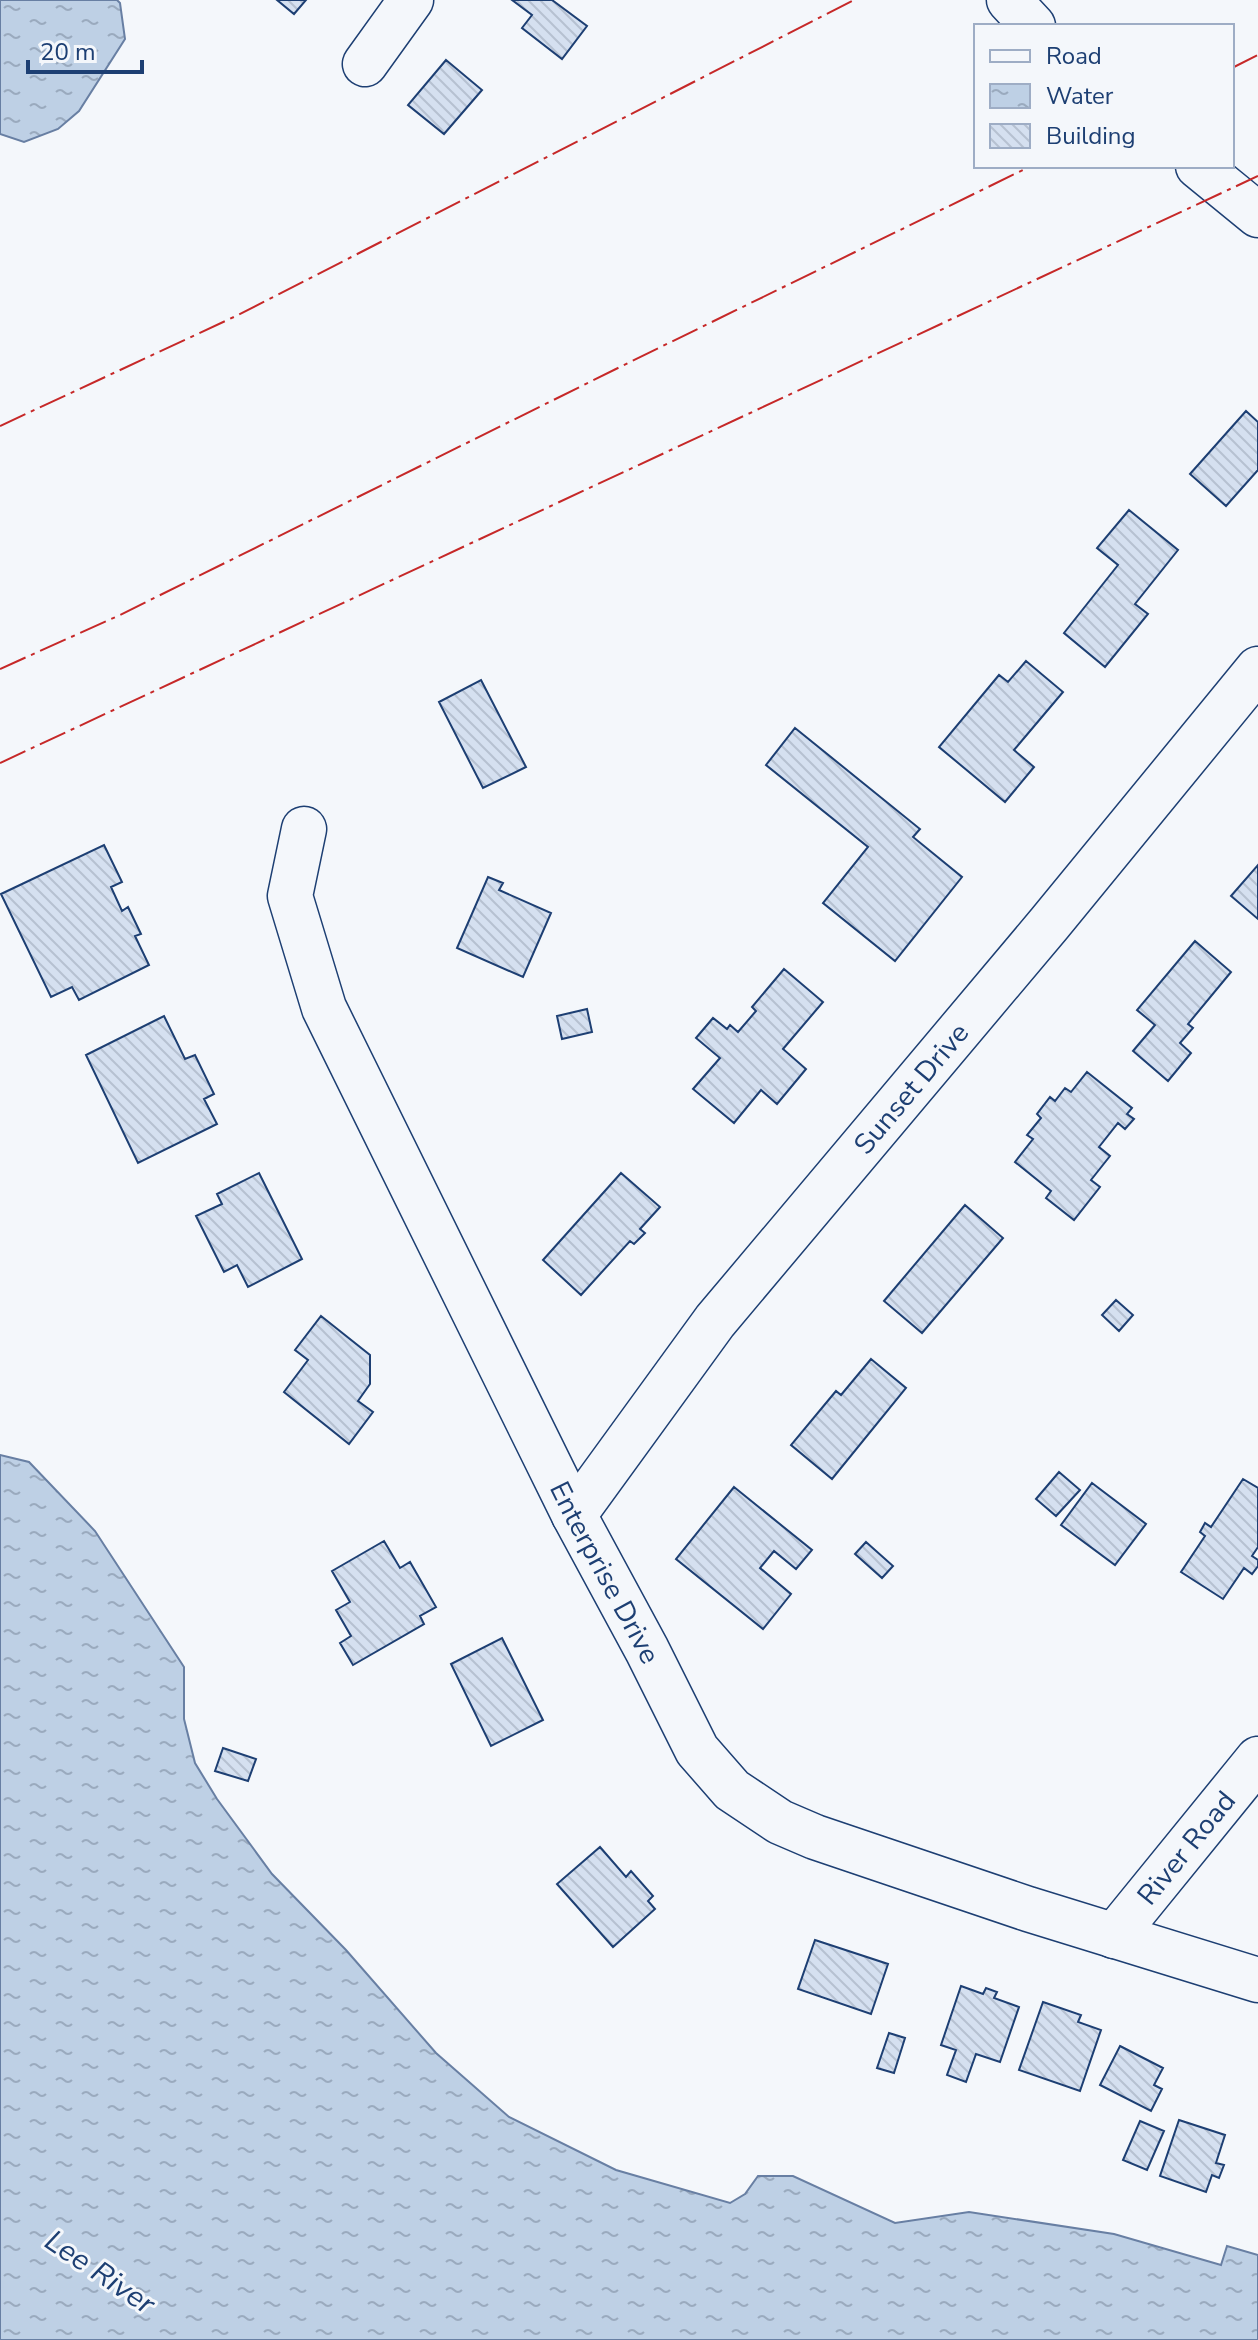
<svg xmlns="http://www.w3.org/2000/svg" width="1258" height="2340" viewBox="0 0 1258 2340" font-family="'Nunito Sans',sans-serif">
<style>
.water{fill:url(#water-ripples);stroke:#687fa3;stroke-width:2}
.building{fill:url(#building-back-hatch);stroke:#1d3f73;stroke-width:2}
.lines{fill:none;stroke-linecap:round;stroke-linejoin:round}
.minor-casing{stroke:#1d3f73;stroke-width:47}
.major-casing{stroke:#1d3f73;stroke-width:47}
.minor{stroke:#f4f7fb;stroke-width:44}
.major{stroke:#f4f7fb;stroke-width:44}
.power{stroke:#c62828;stroke-width:2;stroke-dasharray:28 6 4 6;stroke-linecap:butt}
.labels{text-anchor:middle;stroke-width:6;stroke-linejoin:round;paint-order:stroke}
.street-label{font-size:28px;fill:#1d3f73;stroke:#f4f7fb}
.water-label{font-size:30px;font-style:italic;fill:#1d3f73;stroke:#f4f7fb}
</style>
<defs>
<pattern id="water-ripples" width="26" height="14" patternUnits="userSpaceOnUse" patternTransform="scale(2)"><rect width="26" height="14" fill="#bed0e5"/><path d="M2 4q2-2 4 0t4 0M15 11q2-2 4 0t4 0" fill="none" stroke="#9aaabe"/></pattern>
<pattern id="building-back-hatch" width="6" height="6" patternUnits="userSpaceOnUse" patternTransform="scale(2)"><rect width="6" height="6" fill="#d5e0f0"/><path d="M-1 5l2 2M0 0l6 6M5-1l2 2" fill="none" stroke="#b6c1d1"/></pattern>
</defs>
<rect width="100%" height="100%" fill="#f4f7fb"/>
<path class="water" d="M0 0H117L120 3 125 39 79 111 58 129 24 142 0 134Z
M0 1455 29 1462 95 1531 184 1667V1719L195 1763 217 1799 272 1874 346 1950 436 2053 509 2117 616 2170 730 2203 745 2194 758 2176H793L895 2223 969 2212 1114 2234 1221 2265 1227 2246 1258 2255V2340H0Z"/>
<path class="building" d="M277 0H306L294 14Z
M512 0H552L587 26 562 59 522 28 532 15Z
M446 60 482 90 444 134 408 105Z
M1246 411 1258 422V470L1226 506 1190 474Z
M1129 510 1178 550 1135 604 1148 614 1105 667 1064 633 1118 565 1097 548Z
M1026 661 1063 692 1014 750 1034 767 1005 802 939 747 999 675 1008 682Z
M481 680 526 767 483 788 439 702Z
M795 728 920 829 913 837 962 877 895 961 823 903 868 847 766 765Z
M104 845 122 882 111 887 122 911 128 907 141 934 135 936 149 965 79 1000 72 987 51 997 1 894Z
M1258 865V919L1231 896Z
M488 877 503 883 499 890 551 913 523 977 457 948Z
M1195 941 1231 972 1188 1024 1193 1028 1180 1043 1191 1053 1168 1081 1133 1051 1155 1025 1137 1010Z
M784 969 823 1002 783 1049 806 1069 777 1104 761 1090 734 1123 693 1089 720 1058 696 1038 713 1018 727 1029 730 1025 738 1032 756 1011 752 1007Z
M587 1009 592 1032 562 1039 557 1016Z
M164 1016 185 1059 195 1055 214 1094 204 1099 217 1124 138 1163 86 1055Z
M1087 1072 1132 1108 1127 1114 1134 1119 1125 1129 1118 1123 1099 1147 1110 1156 1091 1180 1100 1187 1074 1220 1046 1198 1051 1191 1015 1162 1033 1139 1027 1135 1041 1118 1037 1114 1050 1097 1055 1101 1065 1088 1071 1092Z
M259 1173 302 1259 248 1287 237 1265 224 1272 196 1216 222 1204 217 1194Z
M621 1173 660 1207 640 1229 645 1233 634 1244 630 1241 581 1295 543 1260Z
M965 1205 1003 1238 922 1333 884 1301Z
M1116 1300 1133 1315 1119 1331 1102 1315Z
M321 1316 370 1355V1384L358 1401 373 1412 349 1444 284 1392 308 1360 295 1350Z
M871 1359 906 1388 832 1479 791 1445 836 1391 841 1395Z
M1059 1472 1080 1490 1056 1516 1036 1499Z
M1243 1479 1258 1488V1547L1252 1556 1258 1560V1566L1252 1574 1244 1568 1223 1599 1181 1572 1205 1536 1200 1532 1205 1523 1211 1527Z
M1092 1483 1146 1524 1115 1565 1061 1525Z
M734 1487 812 1550 796 1569 774 1551 760 1568 791 1594 763 1629 676 1559Z
M384 1541 400 1568 410 1562 436 1607 420 1616 424 1624 353 1665 340 1643 351 1636 336 1610 350 1602 332 1571Z
M866 1542 893 1566 882 1578 855 1554Z
M502 1638 543 1720 491 1746 451 1664Z
M223 1748 256 1759 248 1781 215 1771Z
M600 1847 626 1877 631 1871 653 1896 648 1901 655 1909 613 1947 557 1884Z
M815 1940 888 1964 871 2014 798 1989Z
M961 1986 983 1994 986 1988 997 1992 994 1998 1019 2007 1000 2062 976 2054 966 2082 947 2075 956 2050 941 2045Z
M1043 2002 1081 2015 1078 2022 1101 2030 1080 2091 1019 2070Z
M889 2033 905 2038 894 2073 877 2068Z
M1120 2046 1163 2068 1154 2085 1162 2089 1151 2111 1100 2085Z
M1179 2120 1225 2135 1216 2163 1224 2165 1219 2178 1212 2175 1206 2192 1160 2176Z
M1140 2121 1164 2131 1147 2170 1123 2160Z"/>
<g class="lines">
<g class="minor-casing">
<g id="minor">
<path d="M365 64 411 0"/>
<path id="s1" d="M304 829 290 896 324 1008 574 1515 647 1650 697 1750 732 1790 780 1822 815 1837 1028 1909 1258 1980"/>
<path id="s2" d="M574 1515 715 1321 1049 924 1258 669"/>
<path id="s3" d="M1114 1936 1258 1759"/>
</g>
</g>
<g class="major-casing">
<path id="major" d="M1009 0 1033 26
M1198 166 1258 215"/>
</g>
<use href="#minor" class="minor"/>
<use href="#major" class="major"/>
<path class="power" d="M1232 68 1258 55
M0 426 236 316 854 0
M0 669 120 615 628 363 1031 166
M0 763 1258 176"/>
</g>
<g class="labels">
<g class="street-label">
<text dy="10" stroke="none"><textPath href="#s2" startOffset="544">Sunset Drive</textPath></text>
<text dy="10" stroke="none"><textPath href="#s1" startOffset="816">Enterprise Drive</textPath></text>
<text dy="10" stroke="none"><textPath href="#s3" startOffset="114">River Road</textPath></text>
</g>
<g class="water-label">
<text transform="translate(100 2272) rotate(34)" y="10">Lee River</text>
</g>
</g>
<rect x="974" y="24" width="260" height="144" fill="#f4f7fb" stroke="#9eadc5" stroke-width="2"/>
<rect x="990" y="50" width="40" height="12" fill="#f4f7fb" stroke="#9eadc5" stroke-width="2"/>
<text x="1046" y="64" font-size="24" fill="#1d3f73">Road</text>
<rect x="990" y="84" width="40" height="24" fill="url(#water-ripples)" stroke="#9eadc5" stroke-width="2"/>
<text x="1046" y="104" font-size="24" fill="#1d3f73">Water</text>
<rect x="990" y="124" width="40" height="24" fill="url(#building-back-hatch)" stroke="#9eadc5" stroke-width="2"/>
<text x="1046" y="144" font-size="24" fill="#1d3f73">Building</text>
<path d="M28 60v12h114v-12" fill="none" stroke="#1d3f73" stroke-width="4"/>
<text x="40" y="60" font-size="24" fill="#1d3f73" stroke="#f4f7fb" stroke-width="6" paint-order="stroke">20 m</text>
</svg>
